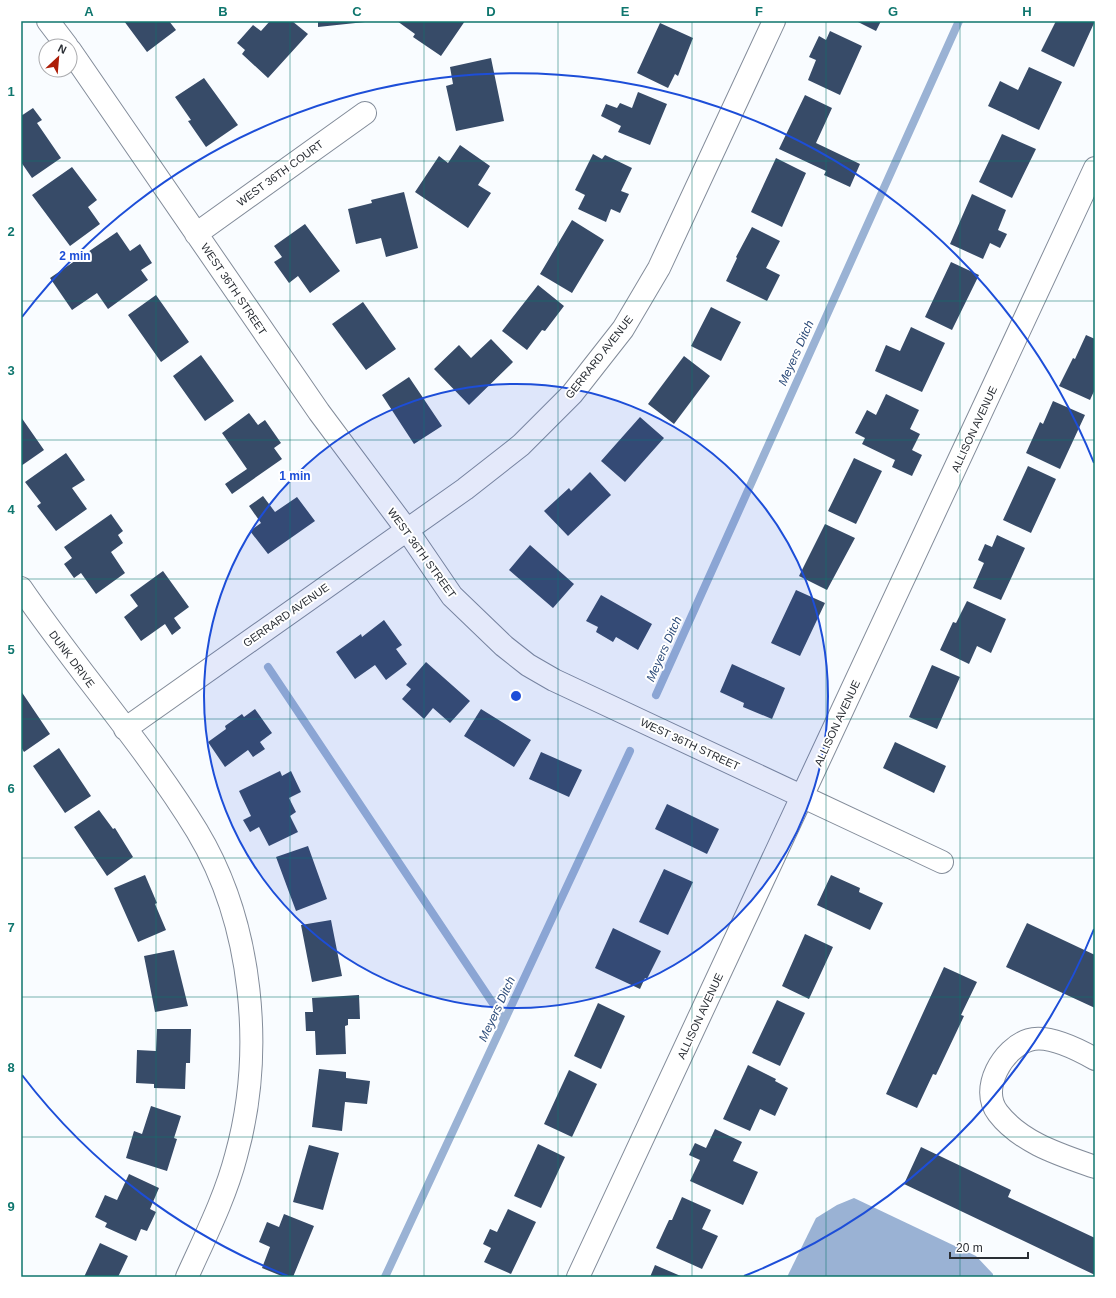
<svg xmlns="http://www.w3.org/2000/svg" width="1116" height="1298" viewBox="0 0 1116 1298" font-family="Arial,sans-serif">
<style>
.water{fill:#9ab2d4}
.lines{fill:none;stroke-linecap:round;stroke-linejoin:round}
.stream{stroke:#9ab2d4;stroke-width:8}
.building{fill:#374b68}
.street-casing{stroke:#838c9a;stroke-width:24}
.street{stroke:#fff;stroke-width:22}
.grid{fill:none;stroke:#0f766e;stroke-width:1;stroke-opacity:0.55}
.ring{fill:none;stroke:#1d4ed8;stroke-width:2}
.labels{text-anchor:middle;stroke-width:4;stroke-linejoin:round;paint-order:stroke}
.street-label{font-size:11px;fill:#2a2e34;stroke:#fff}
.water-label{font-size:12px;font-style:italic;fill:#2d4c7a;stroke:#fff}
.centre{fill:#1d4ed8;stroke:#fff;stroke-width:2}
.ring-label{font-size:12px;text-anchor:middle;font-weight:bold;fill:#1d4ed8;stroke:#fff;stroke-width:4;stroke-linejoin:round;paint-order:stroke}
.neatline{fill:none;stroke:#0f766e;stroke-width:1.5}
.grid-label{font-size:13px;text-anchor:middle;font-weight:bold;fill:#0f766e}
</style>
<rect width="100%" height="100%" fill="#f9fcff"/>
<path class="water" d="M854 1198 976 1256 993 1274V1277H787L816 1218 837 1205Z"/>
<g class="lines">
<path class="stream" d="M268 667 504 1020
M656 695 959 21
M385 1277 630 751"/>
</g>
<path class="building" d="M124 21H169L176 30 147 52Z
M270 21H292L308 34 268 78 242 54 245 50 237 43 253 25 261 31Z
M318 21H365V22L318 27Z
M397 21H465L441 56 413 37 415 34Z
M856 21H881L876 31Z
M1056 21H1095L1074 67 1041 51Z
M660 23 693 38 678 76 675 74 668 88 637 73Z
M830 31 862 46 840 95 808 80 816 60 809 57 819 36 826 40Z
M491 58 504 121 456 131 446 86 453 84 450 67Z
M1029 67 1062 82 1039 130 988 106 1000 81 1018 90Z
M204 78 238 125 206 147 188 121 191 120 175 97Z
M638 92 667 104 650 145 618 132 621 126 601 116 606 104 617 108 620 103 632 108Z
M805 95 832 108 816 143 860 164 850 187 824 175 826 171 779 149Z
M33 108 42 120 37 123 61 158 32 178 21 162V116Z
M1002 134 1036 149 1012 198 979 182Z
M460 145 490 166 478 185 491 193 468 228 415 192 439 156 448 163Z
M593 154 602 159 605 155 632 168 621 191 629 194 620 213 611 209 606 222 578 209 585 195 575 190Z
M776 158 806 173 782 227 751 212Z
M72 167 97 200 88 207 100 224 70 246 32 195Z
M404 192 418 248 386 257 381 238 356 244 348 209 372 203 371 200Z
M972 194 1006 210 998 230 1007 234 1000 248 990 243 983 259 950 244Z
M572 220 604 240 572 293 540 274Z
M305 224 340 271 310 293 298 276 289 283 274 262 282 257 274 246Z
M752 227 780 241 766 268 780 275 767 301 726 281 737 258 736 257Z
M117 232 130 251 140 244 152 263 141 270 148 280 108 309 97 293 72 310 50 278Z
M951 262 979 275 952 330 925 317Z
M538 285 564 306 545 331 542 330 527 350 502 331Z
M156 295 189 342 161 362 128 315Z
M363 302 396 349 366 370 332 324Z
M711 307 741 322 721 361 691 346Z
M911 327 945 343 922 392 875 371 886 345 900 351Z
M1086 335 1095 339V389L1090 400 1059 386 1073 358 1075 359Z
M491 339 513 362 469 405 434 369 459 345 471 358Z
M201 355 234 401 205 421 173 376Z
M684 356 710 376 674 424 648 404Z
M409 377 442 426 414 444 382 395Z
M886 394 919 410 910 429 920 434 912 450 922 455 912 476 892 467 895 460 862 444 865 438 855 433 867 410 876 415Z
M1053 401 1085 415 1060 469 1026 453 1040 422 1043 424Z
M249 413 258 425 265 420 281 443 274 448 282 459 232 494 225 484 247 469 222 433Z
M21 417 44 450 21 466Z
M640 417 664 438 625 482 601 461Z
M66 453 85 480 72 488 87 509 56 531 37 506 41 503 25 482Z
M854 458 882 471 856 524 828 511Z
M1028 466 1056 479 1031 533 1003 520Z
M590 472 611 495 568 536 544 511 569 488 571 491Z
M263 496 275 512 297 497 315 521 268 554 250 531 261 523 249 506Z
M111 514 123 531 118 535 123 543 111 552 125 573 96 594 81 573 74 578 64 564 72 558 64 547Z
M825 524 855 538 827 590 799 576Z
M997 535 1025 548 1001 600 973 588 984 563 978 560 985 544 992 547Z
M530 545 574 584 553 608 509 570Z
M163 571 189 607 174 618 181 628 172 635 165 624 141 641 124 617 138 606 130 595Z
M796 590 825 603 800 656 771 643Z
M601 595 652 624 638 650 616 637 613 642 596 632 598 627 586 621Z
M967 601 1006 619 991 653 977 646 969 664 940 650 953 622 956 623Z
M384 620 402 645 396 649 407 664 386 680 375 665 355 679 336 652 361 634 362 637Z
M426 662 470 701 450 723 433 708 424 719 402 699 411 689 406 685Z
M732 664 785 688 772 719 743 707 744 703 720 692Z
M932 665 960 677 937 729 909 717Z
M21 691 50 734 24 752 21 747Z
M255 709 272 733 260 742 265 749 253 757 248 750 225 767 208 742 226 729 225 726 242 714 244 717Z
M481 709 531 740 514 767 464 736Z
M895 742 946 766 934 793 883 768Z
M59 748 91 796 65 813 33 766Z
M541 752 582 770 569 797 529 779Z
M280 771 282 776 291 771 301 792 289 798 296 812 290 816 298 832 269 846 259 827 250 832 243 820 251 816 239 791Z
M667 804 719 829 707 854 655 829Z
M99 810 113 829 115 828 133 857 107 876 74 827Z
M308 846 327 899 296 911 276 857Z
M664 869 693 882 668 935 639 922Z
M145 875 157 903 155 904 166 930 138 942 114 888Z
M831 875 860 888 859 892 883 903 870 930 817 905Z
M331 920 342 976 312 982 301 925Z
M1027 923 1095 955V1008L1006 967Z
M613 928 661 951 647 979 645 978 640 989 595 968Z
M805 934 833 947 809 999 782 986Z
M174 950 188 1006 155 1012 144 956Z
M944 967 977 982 961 1015 964 1016 936 1075 933 1074 917 1108 886 1094Z
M359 995 360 1019H348V1025L345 1026 346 1054 316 1055 315 1031H306L305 1012H313L312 998Z
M777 1000 805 1013 780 1066 752 1053Z
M598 1003 625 1016 601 1069 574 1056Z
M157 1029H191L190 1063H186L185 1089 154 1088V1084L136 1083 137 1050 156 1051Z
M748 1065 776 1079 775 1081 788 1088 775 1116 760 1109 750 1131 723 1119Z
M319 1069 346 1072V1078L370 1081 367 1104 345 1102 342 1131 312 1127Z
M569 1070 597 1084 572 1137 544 1124Z
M151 1106 181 1116 174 1138 177 1139 167 1171 126 1158 134 1131 142 1134Z
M715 1129 742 1142 733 1161 758 1172 743 1205 690 1181 700 1160 689 1155 695 1143 706 1148Z
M538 1144 565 1157 541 1208 514 1196Z
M309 1145 339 1153 323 1210 293 1202Z
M921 1147 1011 1190 1008 1197 1095 1238V1275L904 1184Z
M129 1174 159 1188 150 1209 156 1212 147 1231 141 1229 136 1241 105 1227 107 1223 95 1217 105 1195 117 1200Z
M682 1197 711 1210 702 1229 718 1236 702 1269 656 1248 669 1220H672Z
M508 1209 536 1222 511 1274 484 1262 491 1248 483 1244 490 1229 497 1232Z
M284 1214 314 1226 293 1277H284L262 1268 270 1247 259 1242 267 1222 279 1227Z
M100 1243 128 1256 118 1277H84Z
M655 1265 683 1277H650Z"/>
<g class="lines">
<g class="street-casing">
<path id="street" d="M48 21 67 46
M70 50 319 412 407 530 452 596 504 646 528 665 554 680 942 862
M196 234 365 113
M21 588C77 670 145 746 197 831 253 924 265 1052 236 1156 225 1198 205 1237 187 1277
M125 729 465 489 521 445 572 394 623 329 659 268 774 21
M1095 1059C1079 1050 1048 1034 1029 1040 1003 1048 979 1089 998 1113 1021 1143 1061 1155 1095 1167
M578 1277 1095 168"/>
</g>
<use href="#street" class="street"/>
</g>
<path class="grid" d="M156 21V1277M290 21V1277M424 21V1277M558 21V1277M692 21V1277M826 21V1277M960 21V1277M21 161H1095M21 301H1095M21 440H1095M21 579H1095M21 719H1095M21 858H1095M21 997H1095M21 1137H1095"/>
<circle cx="516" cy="696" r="312" fill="#1d4ed8" fill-opacity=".12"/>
<g class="ring">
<circle cx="516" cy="696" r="312"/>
<path d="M1094 929A623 623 0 0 1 744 1276M288 1276A623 623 0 0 1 22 1075M22 317A623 623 0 0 1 1094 463"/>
</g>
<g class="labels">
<g class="street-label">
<text transform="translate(280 173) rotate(-36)" y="4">WEST 36TH COURT</text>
<text transform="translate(234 289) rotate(56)" y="4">WEST 36TH STREET</text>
<text transform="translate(599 357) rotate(-52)" y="4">GERRARD AVENUE</text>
<text transform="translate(974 429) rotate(-65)" y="4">ALLISON AVENUE</text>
<text transform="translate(422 553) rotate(54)" y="4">WEST 36TH STREET</text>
<text transform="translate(286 615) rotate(-35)" y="4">GERRARD AVENUE</text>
<text transform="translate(72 659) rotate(53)" y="4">DUNK DRIVE</text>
<text transform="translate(837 723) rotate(-65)" y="4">ALLISON AVENUE</text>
<text transform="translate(690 744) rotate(25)" y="4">WEST 36TH STREET</text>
<text transform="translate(700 1016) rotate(-65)" y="4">ALLISON AVENUE</text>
</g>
<g class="water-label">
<text transform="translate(796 353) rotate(-66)" y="4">Meyers Ditch</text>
<text transform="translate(664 649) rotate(-66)" y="4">Meyers Ditch</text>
<text transform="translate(497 1009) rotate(-65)" y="4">Meyers Ditch</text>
</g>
</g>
<circle cx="516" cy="696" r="6" class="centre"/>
<g class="ring-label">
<text x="75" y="260">2 min</text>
<text x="295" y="480">1 min</text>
</g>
<rect width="1116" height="1298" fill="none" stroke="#ffffff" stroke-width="44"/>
<g transform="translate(58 58) rotate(26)"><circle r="19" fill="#ffffff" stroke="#aaabae"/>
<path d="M0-3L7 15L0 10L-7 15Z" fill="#ad1e08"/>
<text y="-6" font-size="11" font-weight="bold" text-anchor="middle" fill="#2a2e34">N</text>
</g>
<path d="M950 1252v6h78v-6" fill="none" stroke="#2a2e34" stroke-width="2"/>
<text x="956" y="1252" font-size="12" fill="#2a2e34" stroke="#ffffff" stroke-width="3" paint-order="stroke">20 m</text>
<rect x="22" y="22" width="1072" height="1254" class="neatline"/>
<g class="grid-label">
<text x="89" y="16">A</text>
<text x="223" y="16">B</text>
<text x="357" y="16">C</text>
<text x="491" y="16">D</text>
<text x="625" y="16">E</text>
<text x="759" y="16">F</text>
<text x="893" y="16">G</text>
<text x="1027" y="16">H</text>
<text x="11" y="96">1</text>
<text x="11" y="236">2</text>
<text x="11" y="375">3</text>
<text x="11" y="514">4</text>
<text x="11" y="654">5</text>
<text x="11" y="793">6</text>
<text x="11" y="932">7</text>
<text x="11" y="1072">8</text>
<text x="11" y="1211">9</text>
</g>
</svg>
